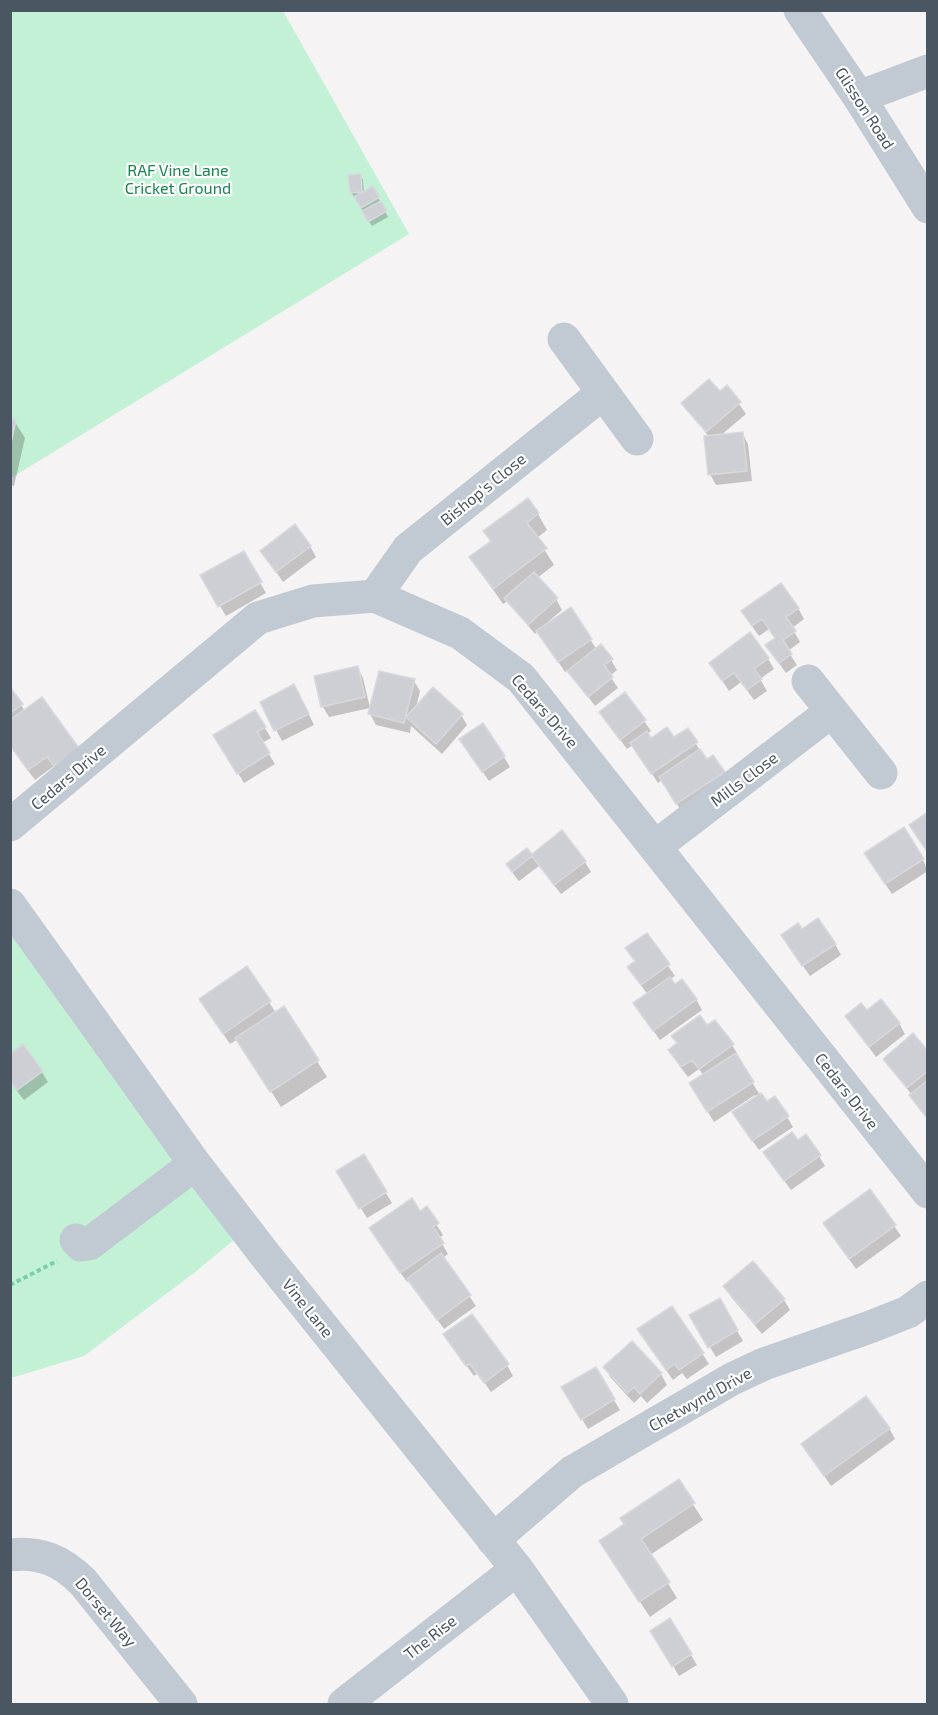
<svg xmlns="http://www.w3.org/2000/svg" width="938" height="1715" viewBox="0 0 938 1715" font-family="'Exo 2',sans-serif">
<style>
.green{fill:#c3f1d5}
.shadow{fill:#0003}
.building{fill:#cdcfd5;stroke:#d7d9de;stroke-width:1.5}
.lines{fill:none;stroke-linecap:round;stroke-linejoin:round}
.path{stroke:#7ad0a6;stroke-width:4;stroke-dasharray:4.5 3;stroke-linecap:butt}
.minor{stroke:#c1cad2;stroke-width:33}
.labels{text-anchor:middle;stroke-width:4.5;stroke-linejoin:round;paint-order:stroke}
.street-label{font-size:16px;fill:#4a5661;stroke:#fff}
.park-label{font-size:16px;fill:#17864f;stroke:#fff}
</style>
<rect width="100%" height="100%" fill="#f5f3f3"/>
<path class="green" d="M11 11H283L409 234 11 478Z
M10 924 246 1230 194 1273 84 1356 11 1378Z"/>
<path class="shadow" d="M360 175 363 180 364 193 373 188 388 217 372 226 351 192Z
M727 387 746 414 720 436 742 433 748 444 752 481 716 485 710 474 709 437 683 403 720 393Z
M10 421 15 422 25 438 14 486 10 485Z
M538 514 547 530 537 538 554 565 537 578 556 599 562 610 549 621 551 623 570 609 597 650 611 660 617 670 610 676 618 688 595 706 568 670 565 672 538 631 535 634 508 601 503 604 471 558 491 543 485 532Z
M310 546 316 557 283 582 262 551Z
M243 553 266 593 226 616 202 576Z
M798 608 804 619 792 628 800 642 788 651 797 665 786 673 773 655 776 639 769 629 759 636 749 622Z
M768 659 774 669 760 679 767 691 754 700 741 682 729 691 711 664Z
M357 667 363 678 370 708 329 717 323 707Z
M414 681 420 691 416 708 461 715 467 725 442 754 411 726 410 733 376 725 370 714Z
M10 689 25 711 77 748 61 775 54 766 35 780 10 746Z
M625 694 651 731 647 734 651 740 674 739 688 730 706 761 723 773 729 783 683 814 662 780 658 783 633 745 627 749 607 722Z
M300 696 314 725 282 741 262 703Z
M255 712 271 738 262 743 275 764 244 783 215 735Z
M467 750 504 757 510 767 489 781Z
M531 856 585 862 591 872 561 894 539 866 519 881 514 875 508 864Z
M923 860 928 871 892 894 872 864Z
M647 935 675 976 670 979 675 986 696 999 702 1010 660 1040 641 1014 648 995 635 977 636 962 627 949Z
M835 944 841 955 810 976 789 946Z
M247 968 276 1013 284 1008 327 1077 281 1107 238 1039 230 1044 207 1010Z
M867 1012 899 1023 905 1034 876 1057 847 1017Z
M707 1027 732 1045 738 1055 736 1057 760 1095 766 1103 787 1117 793 1127 759 1150 740 1123 757 1098 755 1095 714 1122 697 1094 703 1075 699 1069 688 1077 676 1061Z
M928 1053V1120L917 1106 910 1096 912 1095 891 1069 885 1059Z
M42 1072 48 1082 24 1100 10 1082Z
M798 1142 819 1156 825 1166 791 1190 771 1162Z
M363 1156 392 1203 367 1218 338 1171Z
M870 1191 901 1236 856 1269 831 1234Z
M426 1208 443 1235 439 1238 448 1254 443 1258 476 1306 444 1329 410 1281 407 1282 377 1239Z
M753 1263 784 1300 790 1310 762 1334 731 1297 725 1286Z
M719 1300 743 1341 716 1357 691 1316Z
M672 1308 709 1364 687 1379 682 1373 673 1380 645 1340Z
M632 1343 661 1374 667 1385 647 1403 641 1396 634 1403 611 1378 605 1368Z
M451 1345 507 1365 513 1376 491 1392 478 1373 474 1376Z
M595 1369 620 1410 588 1429 563 1387Z
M889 1428 895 1439 831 1486 803 1445Z
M678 1481 703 1520 650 1555 677 1598 650 1617 610 1557 626 1525Z
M670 1620 697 1665 679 1676 652 1631Z"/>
<path class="building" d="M361 174 362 192 350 193 348 175Z
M373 186 380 197 361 208 354 197Z
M381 201 387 211 368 222 362 211Z
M709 379 720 391 727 385 741 402 706 432 681 403Z
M10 419 16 420 10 447Z
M743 432 747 471 708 475 704 436Z
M528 498 539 513 527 523 547 548 493 589 469 557 491 541 483 531Z
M295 524 311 546 276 572 260 551Z
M244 551 262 582 218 607 200 575Z
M534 572 558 598 528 625 504 598Z
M781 583 799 608 786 617 796 631 783 640 792 654 779 663 765 645 775 638 762 619 752 626 741 611Z
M571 607 592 639 558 662 536 631Z
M750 632 769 658 754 669 762 679 747 690 734 673 722 681 709 663Z
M601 644 613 659 604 665 613 677 588 697 567 671Z
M358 666 365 697 321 707 314 676Z
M379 671 415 679 404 723 368 714Z
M294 684 309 714 274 731 260 702Z
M10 687 23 704 10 713Z
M433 687 463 714 436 744 406 717Z
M625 692 646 720 620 740 599 712Z
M42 697 79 748 54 766 47 757 28 770 10 746V720Z
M255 710 266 727 257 732 270 753 237 774 213 735Z
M483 723 505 756 482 772 459 739Z
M667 727 674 737 688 728 698 742 651 774 630 743 647 731 651 738Z
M700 749 707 759 713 755 725 772 676 804 659 777Z
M928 812V853L909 825Z
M904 827 924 859 885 884 864 853Z
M562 830 586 861 554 885 532 856 512 872 506 864 527 848 532 854Z
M818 918 836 944 802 966 781 935 798 923 802 929Z
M647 933 670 964 641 985 627 967 635 961 625 948Z
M247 966 271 1001 223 1034 199 999Z
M670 977 675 984 682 979 697 999 653 1031 633 1003Z
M881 999 900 1023 869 1047 845 1016 861 1003 867 1010Z
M284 1006 319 1060 270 1092 235 1038Z
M700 1015 707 1025 715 1020 734 1044 699 1069 692 1060 681 1067 668 1050 677 1043 671 1036Z
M913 1033 928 1051V1071L907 1088 883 1059Z
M23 1044 43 1071 17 1090 10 1081V1054Z
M736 1053 754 1082 707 1112 689 1083Z
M928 1080V1119L909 1095Z
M761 1093 767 1101 775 1096 789 1116 752 1141 732 1112Z
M792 1132 798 1140 806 1134 821 1155 784 1181 763 1152Z
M364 1154 387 1192 359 1209 336 1171Z
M870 1189 896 1225 849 1259 823 1223Z
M412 1198 420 1211 427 1206 439 1223 433 1227 444 1243 400 1273 369 1228Z
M441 1253 471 1295 437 1320 407 1279Z
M753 1261 785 1299 755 1324 723 1286Z
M720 1298 738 1330 708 1348 689 1315Z
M672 1306 704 1353 679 1370 675 1364 666 1370 637 1329Z
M472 1314 509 1364 484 1383 470 1364 466 1366 443 1334Z
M632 1341 662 1373 640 1394 634 1387 627 1393 603 1367Z
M596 1367 615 1399 581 1420 561 1387Z
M866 1396 890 1428 824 1476 801 1444Z
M679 1479 695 1503 641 1539 670 1582 639 1602 599 1541 624 1524 620 1518Z
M670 1618 692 1654 672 1667 650 1631Z"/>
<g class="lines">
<path class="path" d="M10 1285 57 1261"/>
<path class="minor" d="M800 10 859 97 928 207
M859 97 928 71
M564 339 637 439
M375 596 408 549 603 393
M808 681 881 773
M10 825 258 618 313 601 375 596 460 633 521 678 928 1192
M656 846 832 711
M10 905 195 1164 266 1256 517 1569 612 1704
M76 1240 81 1245 89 1244 195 1164
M493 1540 572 1472 732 1379 764 1364 870 1327 908 1312 928 1297
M10 1555C40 1551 62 1561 83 1582L181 1704
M344 1704 517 1569"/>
</g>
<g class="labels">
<g class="street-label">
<text transform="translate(865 108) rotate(57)" y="6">Glisson Road</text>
<text transform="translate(483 489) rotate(-39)" y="6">Bishop's Close</text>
<text transform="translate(545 711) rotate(49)" y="6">Cedars Drive</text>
<text transform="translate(68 777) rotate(-40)" y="6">Cedars Drive</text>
<text transform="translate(744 779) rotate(-37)" y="6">Mills Close</text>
<text transform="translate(847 1091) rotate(52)" y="6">Cedars Drive</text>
<text transform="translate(308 1308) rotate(51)" y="6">Vine Lane</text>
<text transform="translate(700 1399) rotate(-29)" y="6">Chetwynd Drive</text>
<text transform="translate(106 1612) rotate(50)" y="6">Dorset Way</text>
<text transform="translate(430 1637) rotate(-38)" y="6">The Rise</text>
</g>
<g class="park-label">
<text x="178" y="176">RAF Vine Lane<tspan x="178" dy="18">Cricket Ground</tspan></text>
</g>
</g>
<rect width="938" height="1715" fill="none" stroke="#4a5661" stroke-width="24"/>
</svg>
